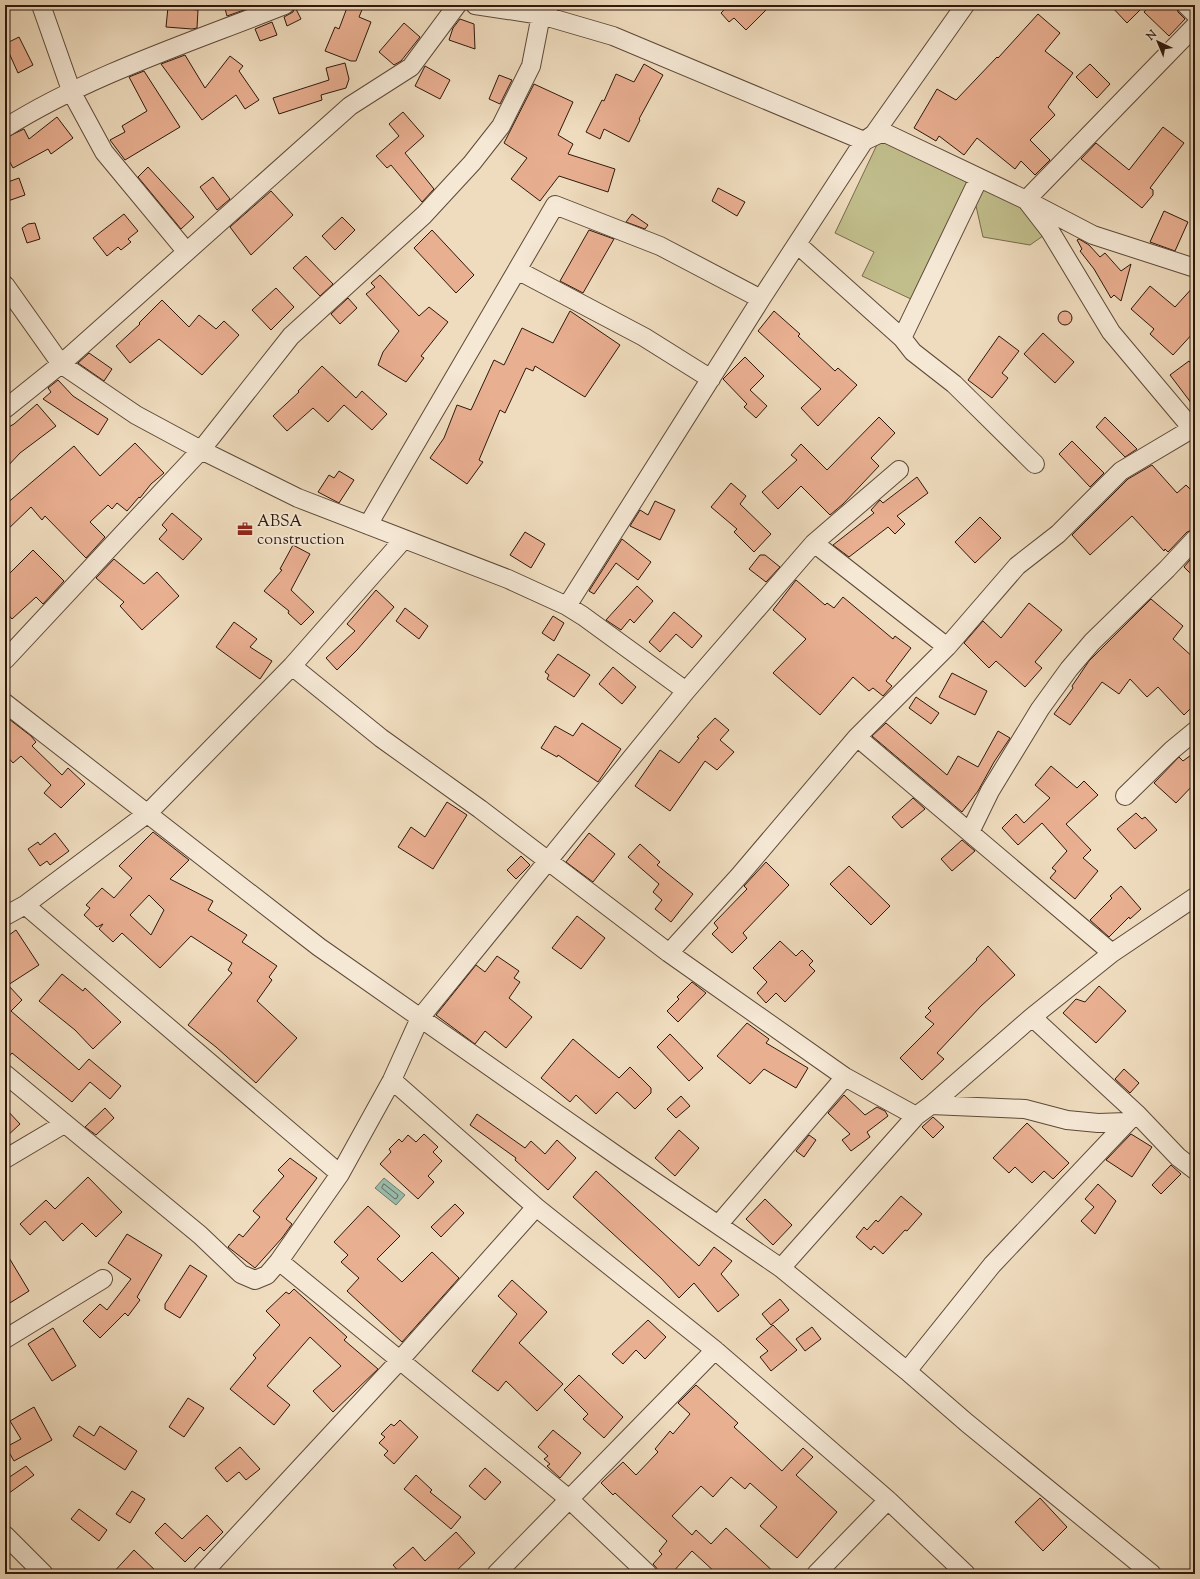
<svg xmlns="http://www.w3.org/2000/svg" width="1200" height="1579" viewBox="0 0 1200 1579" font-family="'Sorts Mill Goudy',serif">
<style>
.green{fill:#c1be8c;stroke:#786b4c}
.water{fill:#9abcad;stroke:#6f7a6d}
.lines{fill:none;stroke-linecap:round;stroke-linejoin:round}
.shore{stroke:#646a5c;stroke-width:1}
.building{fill:#e9af91;stroke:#2e180c;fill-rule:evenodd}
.minor-casing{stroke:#5e4938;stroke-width:20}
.minor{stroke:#f5e8d5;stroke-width:18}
.labels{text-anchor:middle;stroke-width:3.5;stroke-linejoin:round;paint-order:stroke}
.poi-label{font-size:16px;fill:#2e180c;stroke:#f5e8d5;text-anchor:start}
</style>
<rect width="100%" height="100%" fill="#efdcbe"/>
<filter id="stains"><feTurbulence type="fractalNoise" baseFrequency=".005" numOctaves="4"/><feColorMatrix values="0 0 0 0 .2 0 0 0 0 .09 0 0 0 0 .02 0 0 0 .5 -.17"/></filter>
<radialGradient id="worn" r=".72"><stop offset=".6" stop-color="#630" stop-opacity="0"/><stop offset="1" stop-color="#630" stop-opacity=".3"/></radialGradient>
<path class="green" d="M883 132 1026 200 1050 231 1030 245 983 237 976 206 959 205 913 300 862 276 874 252 835 233Z"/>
<path class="water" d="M384 1178 405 1195 396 1205 375 1188Z"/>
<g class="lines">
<path class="shore" d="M384 1184 398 1195 397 1198 395 1199 382 1188Z"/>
</g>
<path class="building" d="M224 5H243L244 10 227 16Z
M348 5H364L359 17 371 22 356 61H351L325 51 335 27 339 29Z
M721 5H771L746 30 734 18 729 22 721 13 725 9Z
M1110 5H1145L1127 23Z
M1150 5H1176L1178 12 1185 19 1169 36 1144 12Z
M168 7 198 10 197 28 192 29 166 27Z
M295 7 301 19 287 26 284 17 293 12Z
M1038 14 1060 33 1045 51 1073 73 1048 107 1055 115 1030 140 1050 160 1035 175 1021 161 1015 169 977 138 964 155 939 136 936 141 914 128 937 89 956 100 997 57 998 58Z
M460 19 474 24 475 49 449 40 453 28Z
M272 22 277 35 260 41 255 29Z
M404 23 420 37 401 61 394 65 379 52Z
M19 37 33 65 18 73 5 44Z
M185 55 205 88 230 56 243 66 239 71 259 100 245 109 236 95 202 120 161 64Z
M345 63 349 79 346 88 321 95 322 100 279 114 273 98 329 80 326 68Z
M644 64 663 75 639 119 640 120 629 142 604 129 600 139 586 132 602 100 604 101 616 74 634 82Z
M1090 64 1110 84 1097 98 1076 77Z
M425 66 450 80 440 99 415 86Z
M144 71 180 127 125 160 110 140 125 132 122 126 147 111 129 77Z
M499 75 512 80 500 104 489 99Z
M534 84 573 102 558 135 573 144 568 154 615 169 608 192 559 176 540 201 511 179 527 158 504 143Z
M403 112 424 136 405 153 434 189 422 202 391 165 387 168 376 156 399 136 389 124Z
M57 117 73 138 51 154 48 149 13 168 5 153V138L24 129 29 139Z
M1163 127 1184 143 1150 188 1153 190V195L1142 208 1081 159 1096 143 1129 170Z
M148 167 194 217 181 229 138 177Z
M213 177 230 199 217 210 200 187Z
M19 178 25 195 5 202V183Z
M718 188 745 202 737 216 712 201Z
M271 191 293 215 251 255 230 227Z
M1164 211 1188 222 1175 251 1150 242Z
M124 214 138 231 128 239 131 242 121 250 118 247 107 256 93 238Z
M632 214 648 225 645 229 626 222Z
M342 217 355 230 335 250 322 236Z
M35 223 40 239 27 243 22 228 28 224Z
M432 230 474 275 456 293 414 248Z
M589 230 614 239 583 293 560 281Z
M1079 239 1089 245 1100 257 1105 253 1121 271 1131 264 1121 301 1114 295 1111 298 1094 269 1080 251 1082 249 1077 240Z
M306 256 333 284 320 296 293 268Z
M380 275 419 316 429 307 448 322 421 356 424 358 406 382 378 365 383 352 399 331 366 294 375 287 371 283Z
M1195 285V331L1173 355 1150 334 1154 329 1131 309 1150 286 1175 307Z
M276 288 294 307 271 330 252 310Z
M348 298 357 308 340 324 331 314Z
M162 300 189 327 199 315 216 329 224 321 239 335 202 375 159 339 130 363 116 346 140 324 139 323Z
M570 311 620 345 585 397 535 366 533 371 526 368 505 413 500 410 479 460 483 462 467 484 430 458 444 438 457 405 471 410 494 360 504 365 522 328 553 343Z
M774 311 800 334 798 336 835 371 838 368 857 385 818 426 801 408 821 389 758 331Z
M1058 318a7 7 0 1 1 14 0a7 7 0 1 1-14 0Z
M1043 333 1074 362 1055 383 1024 354Z
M999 336 1019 351 1002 373 1008 378 992 398 968 380Z
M89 353 112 369 104 381 78 363Z
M745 357 764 376 750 390 767 406 756 418 744 407 747 404 723 379Z
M1189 361 1195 369V408L1170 375Z
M322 366 356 398 362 391 387 414 372 430 344 405 328 422 313 408 287 431 273 416 299 392 298 391Z
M58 380 73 396 108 419 98 435 43 399 51 392 48 388Z
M37 404 56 426 20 453 5 469V429L14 424Z
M879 417 895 433 871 458 879 466 843 504 830 515 801 486 778 509 762 492 797 460 791 455 801 444 827 470Z
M1105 417 1137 449 1125 457 1096 427Z
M1072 441 1104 473 1090 487 1059 454Z
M135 443 164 473 151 484 140 498 139 497 127 511 117 503 112 509 108 505 90 522 105 537 86 558 45 516 42 520 31 507 5 532V505L74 446 100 476Z
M1152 465 1177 493 1186 485 1195 494V529L1187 532 1168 552 1165 549 1164 551 1132 516 1090 555 1072 535 1128 479Z
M339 471 354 480 339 503 318 492 329 475 334 478Z
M917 477 928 493 897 516 905 524 895 534 888 527 849 557 833 545 874 513 871 510 880 500 883 503Z
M731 483 746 496 740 504 771 534 754 552 734 532 737 529 711 507Z
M655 501 675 510 660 540 630 526 640 510 648 515Z
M172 513 202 539 183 560 159 539 167 530 162 525Z
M980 517 1001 538 975 563 955 542Z
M525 532 545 544 531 568 510 555Z
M622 539 651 562 638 580 616 563 594 594 589 591Z
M293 545 310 554 291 590 314 612 301 625 288 613 289 611 264 591 282 570 280 569Z
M33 550 64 581 43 604 36 597 12 619 5 611V578Z
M1195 554V578L1184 567Z
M760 555H765L780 567 766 582 749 569Z
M114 559 144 584 157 572 179 596 142 630 120 606 124 602 96 578Z
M796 580 825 605 827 603 834 608 843 597 893 639 895 636 911 648 886 681 892 686 883 696 873 688 869 691 853 677 820 715 773 673 806 639 773 610Z
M637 586 653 601 634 623 630 619 621 630 606 620Z
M376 590 394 607 357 650 337 670 326 658 355 631 347 624Z
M1151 599 1183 626 1173 639 1195 659V704L1184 715 1158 687 1147 697 1130 679 1119 694 1102 682 1070 725 1054 714 1073 688 1072 686 1089 661Z
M1029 603 1062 630 1035 662 1042 668 1025 687 996 661 989 668 964 643 983 621 1001 638Z
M405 608 428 626 419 639 396 621Z
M674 612 702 636 692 648 676 634 660 652 649 642Z
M553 616 564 623 554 641 542 633Z
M234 622 257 639 250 647 272 661 260 679 216 647Z
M558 654 590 675 574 697 547 679 549 675 545 672Z
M613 667 636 687 622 704 599 684Z
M952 673 987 691 975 715 939 697Z
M916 697 939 713 931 724 909 708Z
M5 716 31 736 36 742 32 746 62 775 68 768 85 784 61 808 44 793 51 785 21 756 13 763 5 754Z
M715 718 729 730 720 740 734 752 717 770 705 761 670 811 635 786 660 750 679 763 699 738 697 737Z
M582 723 621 749 598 782 558 755 557 757 541 748 555 726 573 736Z
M886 723 947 775 958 756 978 767 998 731 1010 738 994 762 978 791 962 812 872 736Z
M1195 752V783L1176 803 1154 783 1179 757 1183 761Z
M1051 766 1077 788 1084 781 1098 795 1066 824 1091 850 1083 858 1098 871 1075 899 1050 878 1056 871 1052 868 1067 851 1042 823 1018 845 1002 828 1016 814 1024 823 1050 798 1035 785Z
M913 798 925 809 902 828 892 817Z
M447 802 467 815 433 869 398 847 411 827 425 837Z
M1136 813 1142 819 1145 817 1157 830 1135 849 1117 829Z
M153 832 189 860 170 879 213 901 208 910 247 935 242 942 277 966 269 977 272 980 257 1001 297 1038 256 1083 216 1047 188 1025 232 973 228 970 232 963 191 936 160 968 122 933 113 942 99 929 103 924 97 927 84 915 90 908 86 905 102 888 114 898 132 878 119 866ZM149 895 164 910 151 935 130 915Z
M55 833 69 851 50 865 47 861 40 866 28 849 38 842 40 845Z
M589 833 615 854 593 882 566 862Z
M962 840 975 851 952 871 941 859Z
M640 844 660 862 657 865 693 894 671 922 655 909 662 900 653 892 659 884 628 857Z
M521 856 530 865 516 879 507 870Z
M766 862 789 885 743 933 747 938 732 953 712 934 718 928 714 923 747 889 744 886Z
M849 866 890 906 871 925 830 884Z
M1121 886 1141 909 1130 919 1129 917 1109 937 1090 920 1112 898 1110 896Z
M577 916 605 938 581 969 552 948Z
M16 930 39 965 8 985 22 1000 11 1011 79 1070 89 1059 121 1086 110 1099 90 1082 72 1102 12 1053 5 1061V938Z
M780 941 796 956 802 950 813 961 809 965 815 971 785 1002 776 993 766 1003 757 993 767 982 753 968Z
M988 946 1015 975 981 1006 937 1053 944 1059 922 1080 900 1058 934 1024 925 1017 931 1011 928 1008 977 960 976 959Z
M497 956 519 971 514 978 520 982 509 998 532 1017 506 1048 485 1031 475 1044 436 1015 476 965 485 972Z
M62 974 83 991 85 988 121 1022 93 1049 75 1030 39 1001Z
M692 982 706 993 678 1022 667 1011 679 999 677 997Z
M1099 986 1126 1011 1096 1043 1063 1013 1076 999 1085 1002Z
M747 1023 769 1039 766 1043 808 1068 796 1088 764 1069 750 1084 717 1056Z
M670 1034 703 1068 689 1081 657 1047Z
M573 1039 619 1078 630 1067 651 1088V1093L635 1109 617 1092 596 1114 576 1095 570 1102 541 1078Z
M1124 1069 1139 1083 1130 1093 1115 1079Z
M844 1095 865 1115 877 1107 885 1111 888 1116 867 1132 870 1137 851 1151 842 1140 850 1134 828 1113Z
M681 1096 690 1106 676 1118 667 1109Z
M5 1108 20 1124 5 1138Z
M105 1108 114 1118 96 1135 85 1127Z
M477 1114 525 1148 531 1141 545 1154 557 1140 576 1158 548 1190 515 1160 516 1158 470 1125Z
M933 1117 944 1127 933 1138 922 1127Z
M1027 1123 1069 1163 1053 1179 1044 1171 1032 1183 1015 1167 1009 1173 993 1158Z
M679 1130 699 1148 675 1176 655 1158Z
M424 1134 438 1147 433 1152 442 1161 428 1176 434 1182 418 1199 380 1164 391 1152 389 1149 399 1139 402 1142 408 1135 416 1142Z
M1131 1134 1152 1147 1132 1177 1106 1160Z
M809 1135 816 1140 804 1157 796 1151Z
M290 1158 317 1178 286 1219 292 1224 282 1238 255 1268 228 1247 239 1234 243 1237 260 1217 253 1211 284 1176 278 1170Z
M1171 1165 1181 1174 1161 1194 1152 1185Z
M596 1171 699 1266 714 1247 732 1261 721 1274 739 1295 718 1312 694 1283 679 1298 661 1278 573 1197Z
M88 1177 122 1212 96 1237 82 1223 63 1241 45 1221 30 1235 20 1224 46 1200 55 1209Z
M1098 1184 1116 1201 1095 1234 1081 1221 1094 1207 1085 1199Z
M901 1196 922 1214 907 1231 905 1230 883 1254 874 1246 871 1250 856 1237 864 1227 867 1230 876 1220 878 1222Z
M765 1199 792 1225 773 1245 746 1219Z
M455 1204 464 1213 441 1237 431 1227Z
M368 1206 400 1236 377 1259 402 1282 432 1252 459 1278 402 1342 347 1291 359 1278 341 1262 348 1255 334 1242Z
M127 1234 162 1255 137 1297 140 1300 128 1316 125 1313 100 1338 83 1321 100 1304 107 1310 131 1279 108 1263Z
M5 1251 29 1291 5 1306Z
M190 1265 207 1276 180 1318 165 1309V1304Z
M512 1280 547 1312 519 1343 563 1384 537 1411 506 1381 498 1391 472 1371 517 1314 498 1296Z
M294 1289 347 1337 344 1340 378 1369 333 1412 313 1391 341 1366 310 1337 267 1386 290 1405 274 1425 230 1389 256 1358 253 1355 280 1325 266 1311 286 1292 289 1294Z
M780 1299 789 1310 771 1325 762 1314Z
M648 1320 666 1337 645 1359 636 1350 623 1364 612 1354Z
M773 1325 797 1350 771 1371 760 1357 768 1351 756 1339Z
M812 1327 821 1339 805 1351 796 1339Z
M53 1328 76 1366 52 1381 28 1344Z
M579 1375 623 1417 604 1438 583 1419 588 1414 564 1390Z
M696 1385 738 1423 734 1427 782 1471 803 1448 813 1457 796 1475 837 1512 797 1558 760 1526 777 1507 750 1483 745 1489 731 1477 713 1497 701 1486 672 1516 692 1535 696 1530 711 1544 726 1528 776 1574H717L692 1551 671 1574H662L653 1564 662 1554 659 1551 667 1541 615 1493 613 1495 601 1483 623 1462 636 1475 658 1452 655 1449 670 1431 673 1434 690 1414 678 1403Z
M188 1398 204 1408 184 1437 169 1427Z
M34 1407 52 1440 14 1461 6 1447 21 1439 10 1421Z
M400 1420 418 1437 394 1464 384 1455 388 1451 379 1443 385 1437 381 1434 391 1424 394 1426Z
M79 1426 94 1436 100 1426 137 1451 125 1470 73 1436Z
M553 1430 581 1453 560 1478 547 1466 550 1464 544 1459 548 1456 538 1447Z
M240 1447 260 1469 246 1480 239 1472 227 1482 215 1468Z
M26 1466 34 1475 5 1496V1480Z
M485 1468 501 1482 485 1500 469 1486Z
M416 1475 432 1490 430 1492 461 1517 451 1529 404 1489Z
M132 1491 145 1499 130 1523 116 1514Z
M1040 1498 1067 1527 1043 1551 1015 1522Z
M79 1509 107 1530 99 1541 71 1519Z
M207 1515 223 1532 204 1551 200 1547 185 1562 155 1533 165 1523 182 1539Z
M456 1532 475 1553 453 1574H401L393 1565 413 1547 425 1561Z
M134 1550 159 1574H112Z"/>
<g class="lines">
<g class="minor-casing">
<path id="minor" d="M41 5 72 93 104 152 186 251
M475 5 541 15 613 36 864 141 883 132 1026 200 1050 231 1111 332 1195 432
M1186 5 1195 14
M1195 26 1026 200 1093 235 1195 268
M5 128C89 75 192 42 285 5
M979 178 902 338 913 352 954 384 1035 464
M797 244 902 338
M517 270 644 337 711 379
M5 285 61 364 136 415 201 450 298 498 508 579 567 606 583 616 686 691
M5 409 61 364 350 106 411 67 457 5
M368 525 555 205 660 246 761 299
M814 543 947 647
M567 606 761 299 864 141 874 134 965 5
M5 660 201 450 291 336 424 215 472 163 501 126 531 66 541 15 549 7
M292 666 381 738 480 809 669 953 845 1077 916 1116 931 1105 1032 1017 1112 953 1195 897
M5 703 319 947 626 1162 781 1268 907 1371 967 1423 1152 1574
M857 737 1112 953
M1125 796 1172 750 1195 731
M970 832 990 791 1040 709 1069 669 1092 642 1167 569 1195 539
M25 905 340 1174
M5 916 25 905 148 813 292 666 404 539
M669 953 739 876 857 737 947 647 1017 566 1058 534 1121 471 1195 427
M1032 1017 1136 1113 1178 1157 1195 1170
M5 1074 200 1235 241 1274 255 1280 267 1275 279 1261 340 1174 392 1080 420 1018 686 691 814 543 899 470
M392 1080 536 1207 715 1350 888 1500 966 1574
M931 1105 1025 1109 1067 1120 1098 1123 1127 1122
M5 1159 64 1124
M718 1225 845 1077
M279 1261 569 1499 648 1574
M781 1268 916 1116
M5 1339 103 1279
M907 1371 992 1265 1136 1113
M5 1535 44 1574
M202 1574 400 1360 536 1207
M496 1574 715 1350
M816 1574 888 1500"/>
</g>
<use href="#minor" class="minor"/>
</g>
<defs>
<g id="office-bare" transform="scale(1.2)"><path d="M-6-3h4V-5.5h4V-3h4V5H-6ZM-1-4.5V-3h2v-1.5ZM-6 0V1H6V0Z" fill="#8f2418" stroke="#f5e8d5" stroke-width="2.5" paint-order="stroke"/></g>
</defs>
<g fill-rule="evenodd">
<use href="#office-bare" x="245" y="529"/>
</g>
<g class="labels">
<g class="poi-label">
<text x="257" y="526">ABSA<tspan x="257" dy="18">construction</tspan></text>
</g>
</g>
<rect width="1200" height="1579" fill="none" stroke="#efdcbe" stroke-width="20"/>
<rect x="6" y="6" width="1188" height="1567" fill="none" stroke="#2e180c" stroke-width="2"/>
<rect x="10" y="10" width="1180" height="1559" fill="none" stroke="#2e180c"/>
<g transform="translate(1158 42) rotate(316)" stroke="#f5e8d5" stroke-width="3" paint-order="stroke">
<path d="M0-3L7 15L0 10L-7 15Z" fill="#2e180c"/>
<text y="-6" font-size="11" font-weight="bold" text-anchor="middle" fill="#2e180c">N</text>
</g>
<rect width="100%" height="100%" filter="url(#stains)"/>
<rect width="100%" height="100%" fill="url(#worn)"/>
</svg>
